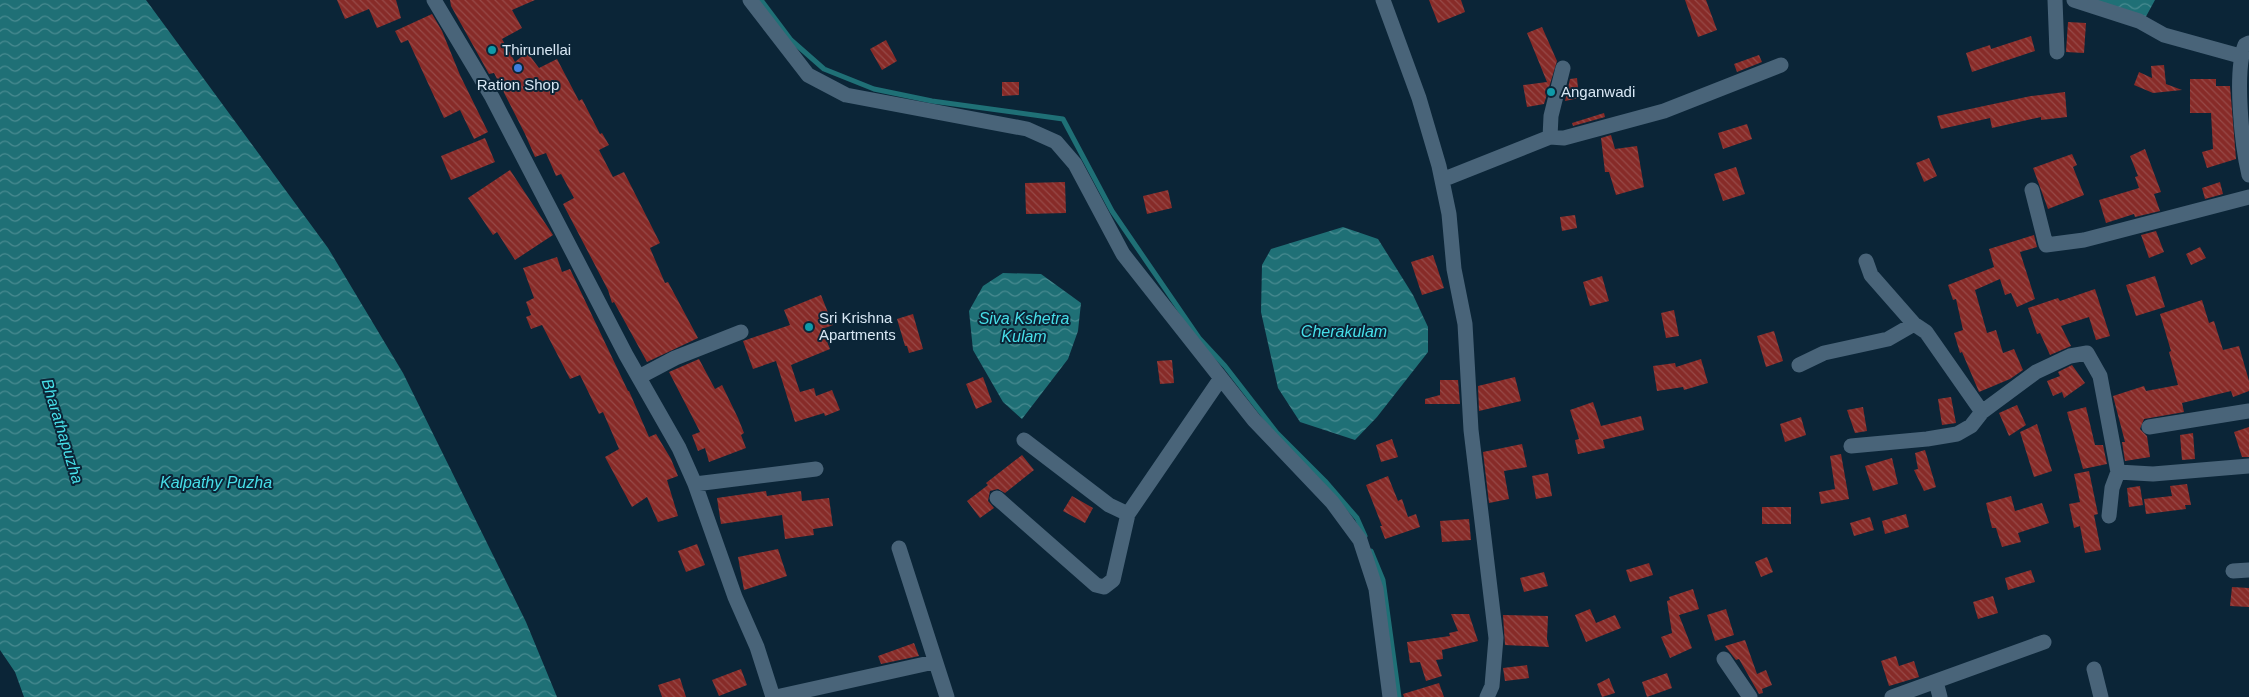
<svg xmlns="http://www.w3.org/2000/svg" width="2249" height="697" viewBox="0 0 2249 697" font-family="Arial,sans-serif">
<style>
.water{fill:url(#water-waves)}
.lines{fill:none;stroke-linecap:round;stroke-linejoin:round}
.stream{stroke:#1f7076;stroke-width:5}
.building{fill:url(#building-back-hatch)}
.street{stroke:#496479;stroke-width:15}
.culture-dot{fill:#0f9aa8;stroke:#0b2537;stroke-width:2}
.shop-dot{fill:#3f7fe0;stroke:#0b2537;stroke-width:2}
.labels{text-anchor:middle;stroke-width:4;stroke-linejoin:round;paint-order:stroke}
.poi-label{font-size:15px;fill:#d8e7f4;stroke:#0b2537;text-anchor:start}
.water-label{font-size:16px;font-style:italic;fill:#47dfe9;stroke:#0b2537}
</style>
<defs>
<pattern id="water-waves" width="16" height="10" patternUnits="userSpaceOnUse" patternTransform="scale(1.25)"><rect width="16" height="10" fill="#1f7076"/><path d="M0 5q4-4 8 0t8 0" fill="none" stroke="#498b91"/></pattern>
<pattern id="building-back-hatch" width="6" height="6" patternUnits="userSpaceOnUse" patternTransform="scale(1.25)"><rect width="6" height="6" fill="#872b28"/><path d="M-1 5l2 2M0 0l6 6M5-1l2 2" fill="none" stroke="#974a48"/></pattern>
</defs>
<rect width="100%" height="100%" fill="#0b2537"/>
<path class="water" d="M0 0H146L328 248 403 373 526 622 557 697H24L15 672 0 650Z
M2072 0H2155L2143 22Z
M1343 227 1378 239 1413 295 1428 327V352L1377 417 1355 440 1300 422 1278 388 1261 312 1262 265 1271 249Z
M1003 273 1041 274 1081 303 1078 331 1068 359 1022 419 1003 402 973 350 969 311 983 286Z"/>
<g class="lines">
<path class="stream" d="M761 0 791 40 824 69 874 89 932 101 1063 119 1112 211 1199 338 1225 366 1277 433 1325 481 1357 518 1365 536
M1371 551 1383 580 1399 697"/>
</g>
<path class="building" d="M337 0H396L401 18 377 28 369 9 345 19Z
M450 0H535L512 10 522 28 502 39 515 62 527 52 539 68 557 59 579 101 582 99 600 134 602 133 609 145 599 150 613 177 624 172 660 243 650 248 665 283 668 282 698 338 647 362 614 302 612 303 608 290 563 204 574 198 561 174 556 176 546 153 535 157 525 134 494 73 489 74 451 6Z
M1429 0H1461L1465 12 1438 23Z
M1685 0H1706L1717 30 1698 37Z
M432 14 442 31 460 75 488 132 474 139 460 110 444 118 408 40 401 43 395 31Z
M2068 22 2086 23 2084 53 2066 52Z
M1542 27 1557 61 1544 104 1527 107 1523 85 1547 82 1527 33Z
M2031 36 2035 51 1972 72 1966 53 1990 45 1991 49Z
M886 40 897 61 882 70 870 49Z
M1759 55 1762 62 1737 72 1734 64Z
M2164 65 2166 84 2182 90 2153 93 2134 85 2139 72 2152 78 2151 66Z
M1577 78 1579 98 1565 101 1570 79Z
M2190 79H2216V86H2230L2236 159 2207 168 2202 152 2213 149 2211 113H2190Z
M1002 82H1019V95L1002 96Z
M2065 92 2067 117 2041 120V117L1992 128 1990 118 1941 129 1937 116 2031 96Z
M1604 113 1605 117 1573 126 1572 123Z
M1747 124 1752 139 1723 149 1718 133Z
M1611 135 1615 149 1637 146 1644 187 1616 195 1609 172H1605L1601 138Z
M485 138 495 162 451 180 441 156Z
M2145 149 2161 192 2154 194 2160 211 2135 217 2134 214 2106 223 2099 200 2139 188 2135 177 2138 176 2130 156Z
M2072 154 2077 165 2073 167 2084 195 2048 209 2033 168Z
M1929 158 1937 176 1924 182 1916 163Z
M1736 167 1745 194 1723 201 1714 174Z
M510 170 553 235 515 260 497 232 493 235 468 198Z
M1065 182 1066 213 1026 214 1025 183Z
M2220 182 2223 194 2205 199 2202 188Z
M1168 190 1172 208 1147 214 1143 196Z
M1575 215 1577 228 1562 231 1560 217Z
M2156 231 2164 252 2149 258 2141 235Z
M2034 235 2037 247 2020 252 2035 299 2017 307 2011 293 2005 295 2000 279 1975 290 1987 333 1996 330 2003 353 2014 349 2023 370 2010 379 1979 392 1962 352 1960 353 1954 333 1963 330 1956 299 1953 300 1948 285 1994 267 1989 249Z
M2200 247 2206 258 2191 265 2186 254Z
M1433 255 1444 288 1422 295 1411 262Z
M557 257 562 272 570 269 628 391H629L649 437 656 434 671 459 678 476 667 480 678 516 658 522 647 497 632 507 605 457 619 449 603 412 599 414 580 375 570 379 542 325 531 329 526 317 531 315 526 302 534 298 523 268Z
M1602 276 1609 301 1590 306 1583 282Z
M2155 276 2165 307 2136 316 2126 285Z
M2095 289 2110 336 2096 340 2089 317 2061 326 2071 346 2050 355 2040 333 2037 334 2028 308 2058 298 2060 301Z
M821 295 833 325 822 329 830 349 791 365 800 392 814 388 816 396 832 390 840 410 825 416 824 413 795 422 776 361 753 369 743 341 790 325 784 310Z
M2202 300 2209 323 2214 321 2223 350 2239 346 2249 381V391L2233 397 2231 391 2182 403 2184 412 2144 419 2140 429 2147 436 2150 457 2125 461 2122 442H2125L2113 396 2144 386 2146 391 2178 385 2169 352 2171 351 2160 314Z
M1674 310 1679 336 1666 338 1661 313Z
M913 314 923 349 909 353 907 346H905L897 319Z
M1774 331 1783 361 1766 367 1757 336Z
M699 359 715 389 722 385 738 418 744 433 741 435 746 448 709 462 705 448 698 451 692 435 700 432 669 372Z
M1701 359 1708 383 1684 390 1683 387 1657 391 1653 366 1675 363 1676 367Z
M1172 360 1174 383 1160 384 1157 361Z
M2072 365 2085 383 2064 398 2062 392 2053 396 2047 381 2060 376 2058 372Z
M983 377 992 402 976 409 966 384Z
M1515 377 1521 401 1479 411 1478 386Z
M1440 380H1458L1460 404H1425V399L1440 395Z
M1951 397 1956 423 1942 425 1938 399Z
M1593 402 1601 426 1641 416 1644 430 1603 440 1605 448 1578 454 1575 440 1579 439 1570 410Z
M2017 405 2026 425 2009 436 1999 413Z
M1863 407 1867 431 1855 433 1847 410Z
M2086 407 2095 445H2103L2107 464 2083 469 2067 412Z
M1801 417 1806 435 1785 442 1780 424Z
M2037 424 2052 471 2034 477 2020 432Z
M2249 427V457H2242L2234 432Z
M2193 433 2195 459 2182 460 2180 435Z
M1392 439 1398 457 1381 462 1376 445Z
M1522 444 1527 467 1504 471 1509 499 1489 503 1483 452Z
M1925 450 1936 487 1924 491 1914 470 1918 469 1915 453Z
M1841 454 1849 499 1821 504 1819 492 1835 489 1830 456Z
M1022 455 1034 470 1005 493 998 489 990 491 988 501 994 508 980 518 967 501 988 485 986 483Z
M1892 458 1898 484 1873 491 1865 466Z
M2089 471 2098 514 2094 515 2101 550 2085 553 2080 526 2074 528 2069 504 2080 502 2074 474Z
M1548 473 1552 496 1536 499 1532 476Z
M1388 476 1398 501 1402 499 1408 517 1416 514 1420 527 1385 539 1380 526H1382L1366 485Z
M2187 484 2191 505H2185L2186 509 2146 514 2144 499 2172 496 2170 486Z
M2140 486 2143 505 2129 507 2127 488Z
M766 491 767 496 801 491 802 501 829 498 833 526 813 529 814 535 785 539 782 515 721 524 717 498Z
M1072 496 1093 508 1085 523 1063 511Z
M2011 496 2015 511 2042 503 2049 523 2018 533 2021 542 2002 547 1996 528H1992L1986 503Z
M1762 507H1791V524H1762Z
M1906 514 1909 527 1885 534 1882 521Z
M1870 517 1874 530 1854 536 1850 523Z
M1469 519 1471 540 1442 542 1440 521Z
M697 544 705 565 686 572 678 551Z
M778 549 787 576 744 590 738 557Z
M1767 557 1773 572 1761 577 1755 562Z
M1649 563 1653 575 1630 582 1626 570Z
M2031 570 2035 582 2008 590 2005 578Z
M1544 572 1548 586 1524 592 1520 578Z
M2232 587 2249 588V607L2230 606Z
M1693 589 1699 609 1679 615 1692 648 1670 658 1661 637 1672 633 1667 601 1670 600 1669 597Z
M1993 596 1998 613 1978 619 1973 602Z
M1590 609 1596 623 1615 615 1621 628 1586 642 1575 615Z
M1726 609 1734 635 1715 641 1707 615Z
M1451 614H1469L1478 641 1442 650 1443 659 1436 660 1442 676 1426 681 1420 662 1410 663 1407 642 1450 636 1449 633 1458 631Z
M1503 615 1548 616 1547 639 1549 647 1505 645Z
M1745 640 1757 674 1766 670 1772 685 1762 689 1763 693 1759 694 1739 659 1736 660 1725 646Z
M914 643 919 656 881 664 878 656Z
M1896 656 1899 666 1914 661 1919 677 1889 686 1881 661Z
M1527 665 1529 678 1505 681 1503 668Z
M741 669 747 685 719 696 712 680Z
M1667 673 1672 688 1647 697 1642 682Z
M680 678 686 697H662L658 685Z
M1609 678 1615 693 1602 697 1597 684Z
M1439 683 1444 697H1404L1403 694Z"/>
<g class="lines">
<path class="street" d="M434 0 492 97 626 355 679 448 695 484 735 597 757 647 773 697
M750 0 808 75 846 95 1027 129 1056 142 1075 164 1123 254 1254 420 1332 502 1360 540 1376 589 1390 697
M1383 0 1419 98 1439 166 1449 214 1454 269 1465 324 1471 430 1496 638 1492 686 1487 697
M2055 0 2057 52
M2074 0 2139 21 2164 35 2240 56
M2249 43 2245 45C2234 72 2242 146 2249 175
M1550 137 1551 116 1563 68
M1442 180 1550 137 1564 138 1664 111 1781 65
M2032 190 2046 245 2084 240 2249 197
M1866 261 1871 275 1914 324 1926 332 1982 412
M1799 365 1824 353 1888 339 1914 324
M639 377 675 358 741 332
M2149 427 2249 411
M1024 440 1109 505 1128 514 1221 378
M1851 446 1927 439 1957 434 1971 426 1982 412 2036 372 2070 356 2087 353 2100 376 2118 472 2153 474 2249 466
M695 484 816 469
M997 498 1096 585 1104 587 1113 580 1128 514
M2109 516 2112 488 2118 472
M899 548 947 697
M2233 571 2249 570
M1724 659 1750 697
M2094 669 2101 697
M1936 682 1940 697
M776 697 934 662
M1892 697 2044 642"/>
</g>
<g class="culture-dot">
<circle cx="492" cy="50" r="5"/>
<circle cx="1551" cy="92" r="5"/>
<circle cx="809" cy="327" r="5"/>
</g>
<circle class="shop-dot" cx="518" cy="68" r="5"/>
<g class="labels">
<g class="poi-label">
<text x="502" y="55">Thirunellai</text>
<text x="518" y="90" text-anchor="middle">Ration Shop</text>
<text x="1561" y="97">Anganwadi</text>
<text x="819" y="323">Sri Krishna<tspan x="819" dy="17">Apartments</tspan></text>
</g>
<g class="water-label">
<text x="1024" y="324">Siva Kshetra<tspan x="1024" dy="18">Kulam</tspan></text>
<text x="1344" y="337">Cherakulam</text>
<text transform="translate(63 431) rotate(73)" y="6">Bharathapuzha</text>
<text x="216" y="488">Kalpathy Puzha</text>
</g>
</g>
</svg>
